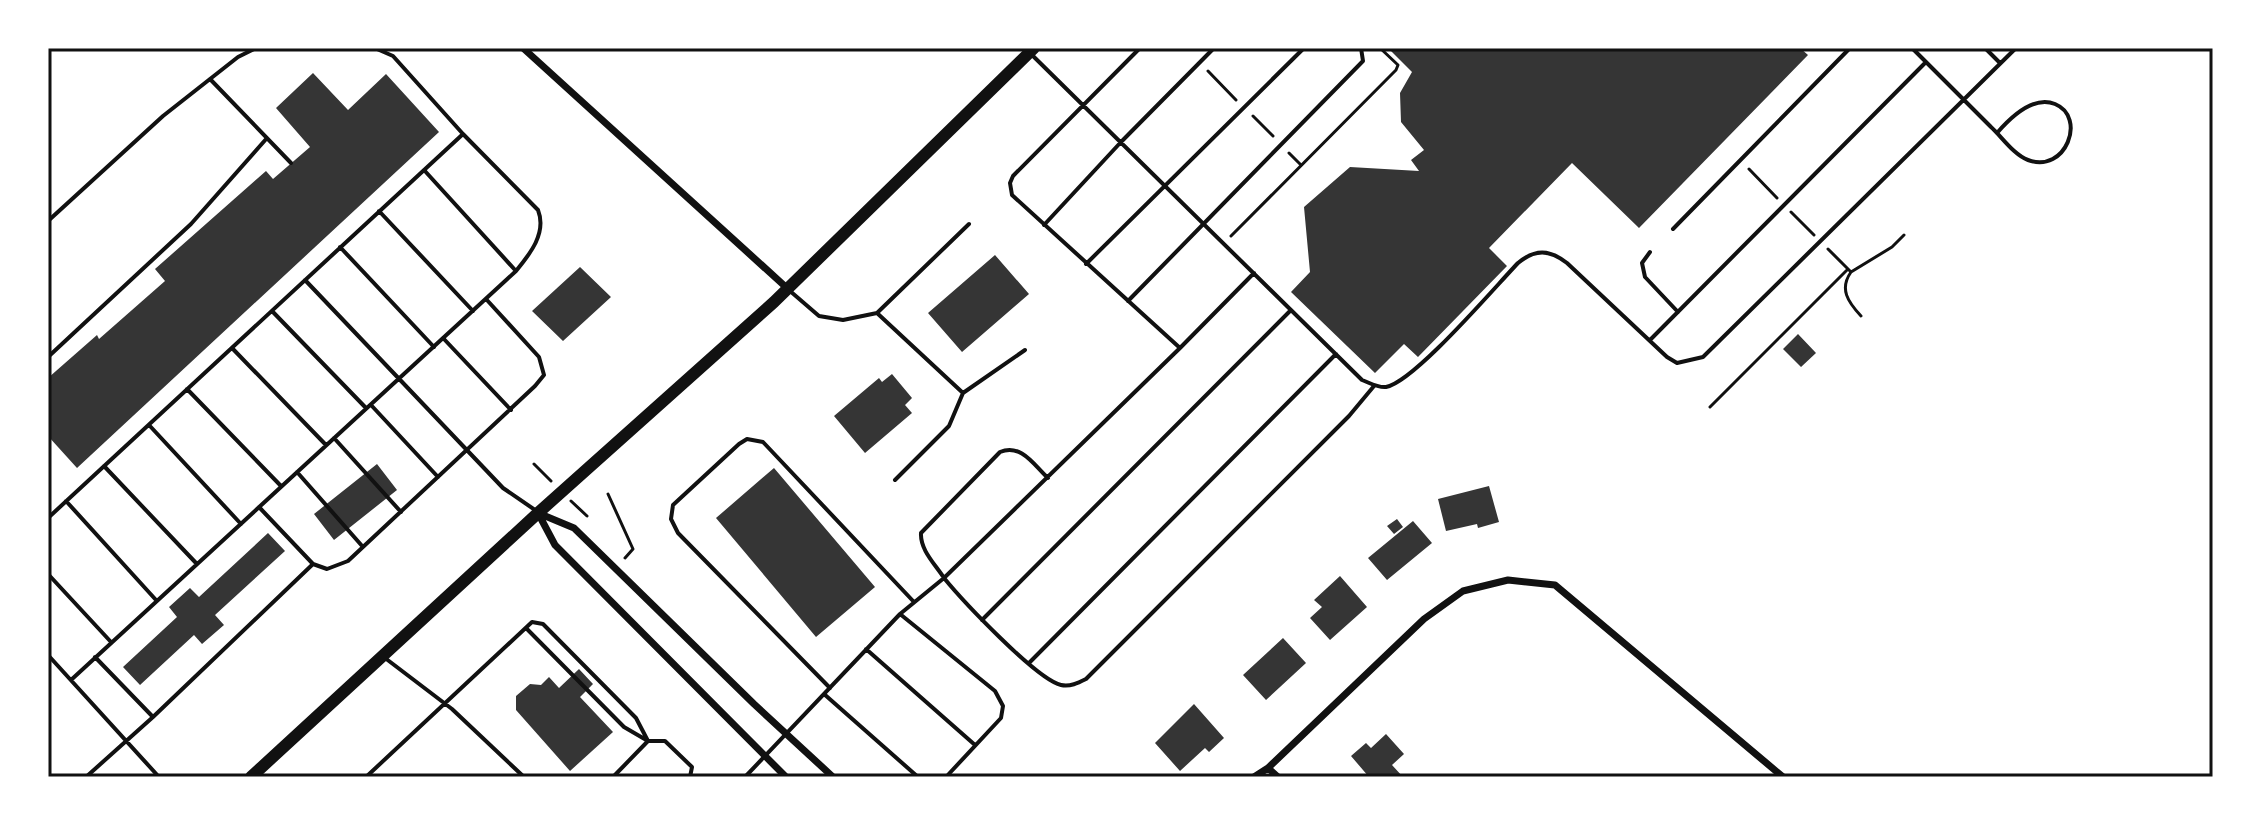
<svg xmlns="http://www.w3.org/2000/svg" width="2261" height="825" viewBox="0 0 2261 825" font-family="Lato,sans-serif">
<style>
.building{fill:#353535}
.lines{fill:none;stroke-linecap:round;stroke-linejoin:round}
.path{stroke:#111;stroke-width:3}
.service{stroke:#111;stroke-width:4}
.minor{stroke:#111;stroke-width:7}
.primary{stroke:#111;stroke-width:12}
.neatline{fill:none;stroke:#111;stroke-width:3}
</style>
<rect width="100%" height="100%" fill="#fff"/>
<path class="building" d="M1388 48H1800L1808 55 1639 228 1572 163 1489 248 1507 266 1418 357 1404 344 1375 373 1291 292 1310 272 1304 207 1350 167 1419 171 1411 160 1424 150 1401 122 1400 93 1412 72Z
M313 73 348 110 386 74 439 132 77 468 48 436V378L97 335 99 339 165 281 155 269 266 171 273 179 310 147 276 108Z
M995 255 1029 294 962 352 928 313Z
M580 267 611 297 563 341 532 311Z
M1798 334 1816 353 1801 367 1783 349Z
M892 374 912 398 905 405 912 413 865 453 834 416 879 378 882 382Z
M377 464 397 490 334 540 314 514Z
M774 468 875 587 816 637 716 518Z
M1489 486 1499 522 1478 528 1477 524 1446 531 1438 499Z
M1397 519 1403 527 1394 534 1387 526Z
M1413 521 1432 543 1387 580 1368 558Z
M268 533 285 551 215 615 224 625 202 644 194 635 140 685 123 667 177 617 169 607 190 588 199 597Z
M1340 576 1367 607 1330 640 1310 618 1322 607 1314 600Z
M1283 638 1306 663 1266 700 1243 675Z
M579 669 593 684 580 697 613 732 570 771 516 710V696L530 684 541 685 549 677 559 688Z
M1194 704 1224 738 1209 752 1205 748 1180 771 1155 743Z
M1386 734 1404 754 1392 765 1403 777H1369L1351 756 1366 743 1371 748Z"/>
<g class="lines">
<path class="path" d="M1208 71 1236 100
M1253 116 1273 136
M1289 153 1301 165
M1749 169 1777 198
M1791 212 1814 235
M1231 236 1396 70 1398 65 1380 48
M1828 249 1851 272
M1861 316C1848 302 1839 289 1851 272L1892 247 1904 235
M1710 407 1848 269
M534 464 551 481
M608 494 633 549 625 558
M571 501 587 516"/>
<path class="service" d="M1140 48 1013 176 1010 183 1012 195 1180 348 1254 273
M1912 48C1938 74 1965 101 1991 127 2002 137 2014 155 2028 160 2066 174 2087 117 2055 104 2033 95 2010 118 1997 133
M1985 48 2000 63
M1032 55 1362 380C1370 383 1378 388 1386 387 1414 382 1494 288 1518 263 1535 249 1549 249 1567 263L1667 357 1677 363 1703 357 2016 48
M210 79 291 163
M424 170 516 271
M379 211 473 311
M48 221 163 116 238 57 256 48
M1044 225 1121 142 1214 48
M1673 229 1850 48
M340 247 434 347
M1650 252 1642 263 1645 277 1678 312
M1086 264 1304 48
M305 280 503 488 538 512
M790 291 819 316 843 320 877 313 969 224
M1128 301 1363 61 1361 48
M272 311 366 408
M877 313 963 393
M443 338 511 410
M1650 340 1926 62
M232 348 326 445
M1180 348 944 578C962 600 1036 679 1061 685 1070 687 1078 683 1086 679L1349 416 1374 386
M48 357 191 224 267 138
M187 389 281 486
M371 405 438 477
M149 425 241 524
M334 438 401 512
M104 466 196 563
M297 472 363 547
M895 480 949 426 963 393 1025 350
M66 501 156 600
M259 507 313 564
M48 518 463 134
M48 574 111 642
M900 614 995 691 1003 706 1001 718 946 777
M982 620 1291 310
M526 628 624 727 648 741H665L692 767 690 777
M866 649 975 745
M48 655 159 777
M95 657 153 717
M385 658 452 709 524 777
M1029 663 1336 354
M71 680 516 271C530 254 547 233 538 210L463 134 393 56 377 49 356 48
M830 688 678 533 671 519 673 505 739 444 747 439 763 442 914 602
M824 694 918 777
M86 777 153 717 313 564 327 569 348 561 535 386 544 375 539 357 486 299
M366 777 532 622 543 624 636 718 648 741
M613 777 648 741
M745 777 900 614 944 578C935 564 920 550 921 533L1000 452C1021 443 1034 465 1048 478"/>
<path class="minor" d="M523 48 788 289
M538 513 574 528 754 704 833 777
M538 513 555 545 786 777
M1268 768 1278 777
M1254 777 1268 768 1424 619 1463 591 1508 580 1555 585 1783 777"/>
<path class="primary" d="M251 777 538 513 774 302 1034 48"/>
</g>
<rect width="2261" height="825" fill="none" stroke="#ffffff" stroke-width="100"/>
<rect x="50" y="50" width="2161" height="725" class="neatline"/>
</svg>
